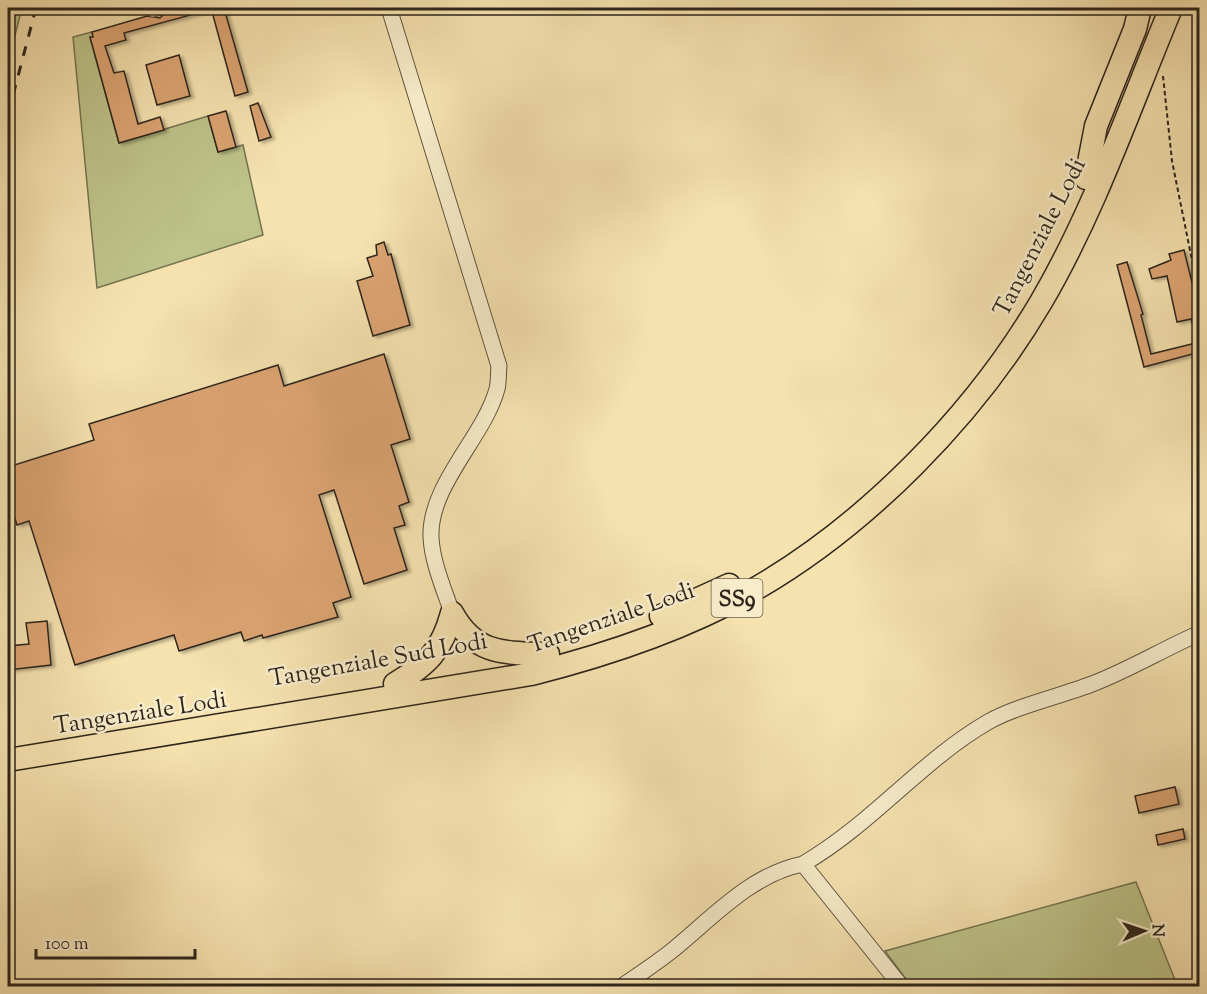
<svg xmlns="http://www.w3.org/2000/svg" width="1207" height="994" viewBox="0 0 1207 994" font-family="'Sorts Mill Goudy',serif">
<style>
.green{fill:#bdc389;stroke:#757452;stroke-width:1.5}
.building{fill:#dba372;stroke:#2d251b;stroke-width:1.5;filter:url(#shadow)}
.lines{fill:none;stroke-linecap:round;stroke-linejoin:round}
.minor-casing{stroke:#5f5440;stroke-width:17}
.highway-casing{stroke:#2d251b;stroke-width:25}
.path{stroke:#2d251b;stroke-width:2;stroke-dasharray:4.5 3;stroke-linecap:butt}
.minor{stroke:#f8eccb;stroke-width:15}
.highway{stroke:#f5e2af;stroke-width:22}
.rail{stroke:#2d251b;stroke-width:3;stroke-dasharray:10 10;stroke-linecap:butt}
.labels{text-anchor:middle;stroke-width:5;stroke-linejoin:round;paint-order:stroke}
.shield{fill:#f8eccb;stroke:#6a6150;stroke-width:1.5}
.shield-label{font-size:22px;font-weight:bold;fill:#2d251b}
.street-label{font-size:24px;fill:#2d251b;stroke:#f8eccb}
</style>
<defs>
<filter id="shadow"><feDropShadow dx="3.5" dy="2" stdDeviation="1.5" flood-color="#0004"/></filter>
</defs>
<rect width="100%" height="100%" fill="#f5e2af"/>
<filter id="stains"><feTurbulence type="fractalNoise" baseFrequency=".00333" numOctaves="4"/><feColorMatrix values="0 0 0 0 .2 0 0 0 0 .09 0 0 0 0 .02 0 0 0 .5 -.17"/></filter>
<radialGradient id="worn" r=".72"><stop offset=".6" stop-color="#630" stop-opacity="0"/><stop offset="1" stop-color="#630" stop-opacity=".3"/></radialGradient>
<path class="green" d="M8 8H22L13 43 8 44Z
M92 32 93 37 90 38 119 143 208 116 218 152 243 145 263 235 97 288 73 37Z
M1136 882 1175 980 1158 986H911L885 951Z"/>
<path class="building" d="M178 8H209V10L124 33 126 40 105 46 114 73 124 71 138 124 160 117 164 130 119 143 90 37H93L92 32 147 16 160 18 167 11Z
M211 8H224L248 92 235 96Z
M179 55 190 96 157 105 146 65Z
M258 103 271 137 259 141 250 106Z
M226 111 236 147 218 152 208 116Z
M384 242 388 255 391 254 410 325 373 336 357 281 373 276 367 258 377 255 376 245Z
M1184 250 1200 315V341H1197L1191 319 1177 322 1167 276 1152 279 1149 269 1171 260 1169 254Z
M1127 262 1143 314 1141 315 1151 354 1200 342V352L1144 367 1117 265Z
M384 354 410 439 391 445 409 502 399 506 405 525 394 528 407 570 364 584 334 490 319 495 351 597 333 603 338 617 263 638 262 635 244 641 241 632 179 651 174 635 75 665 29 521 17 525 8 496V467L94 440 89 424 278 365 284 386Z
M47 621 51 665 8 670V646L29 644 26 623Z
M1175 787 1179 804 1139 813 1135 796Z
M1183 829 1185 839 1158 845 1156 835Z"/>
<g class="lines">
<g class="minor-casing">
<path id="minor" d="M389 8 499 366C498 373 499 382 497 389 484 437 429 485 431 537 432 562 444 589 452 613
M153 9 158 8
M803 864C872 824 922 760 988 722 1016 706 1061 696 1092 684 1129 670 1163 649 1200 633
M622 986C640 974 658 962 674 949 714 916 752 874 803 864L901 986"/>
</g>
<g class="highway-casing">
<path id="highway" d="M1086 178 1096 126 1135 29 1140 8
M452 613C475 655 504 653 548 654
M661 616 729 585
M395 684C428 664 442 650 452 613
M8 760 531 674C607 655 682 630 750 592 865 527 974 416 1041 302 1095 210 1130 106 1171 8"/>
</g>
<path class="path" d="M1163 76 1172 161 1200 300"/>
<use href="#minor" class="minor"/>
<use href="#highway" class="highway"/>
<path class="rail" d="M8 114 36 8"/>
</g>
<g class="labels">
<rect class="shield" x="711.5" y="579" width="51" height="38" rx="4.5"/>
<g class="shield-label">
<text x="737" y="606">SS9</text>
</g>
<g class="street-label">
<text transform="translate(1039 237) rotate(-63)" y="8">Tangenziale Lodi</text>
<text transform="translate(611 617) rotate(-19)" y="8">Tangenziale Lodi</text>
<text transform="translate(378 659) rotate(-10)" y="8">Tangenziale Sud Lodi</text>
<text transform="translate(140 712) rotate(-9)" y="8">Tangenziale Lodi</text>
</g>
</g>
<rect width="1207" height="994" fill="none" stroke="#f5e2af" stroke-width="30"/>
<rect x="9" y="9" width="1189" height="976" fill="none" stroke="#2d251b" stroke-width="3"/>
<rect x="15" y="15" width="1177" height="964" fill="none" stroke="#2d251b" stroke-width="1.5"/>
<g transform="translate(1144 931) rotate(88)" stroke="#f8eccb" stroke-width="4.5" paint-order="stroke">
<path d="M0-4.5L10 22L0 15L-10 22Z" fill="#2d251b"/>
<text y="-9" font-size="16" font-weight="bold" text-anchor="middle" fill="#2d251b">N</text>
</g>
<path d="M36 949v9h159v-9" fill="none" stroke="#2d251b" stroke-width="3"/>
<text x="45" y="949" font-size="18" fill="#2d251b" stroke="#f8eccb" stroke-width="4.5" paint-order="stroke">100 m</text>
<rect width="100%" height="100%" filter="url(#stains)"/>
<rect width="100%" height="100%" fill="url(#worn)"/>
</svg>
